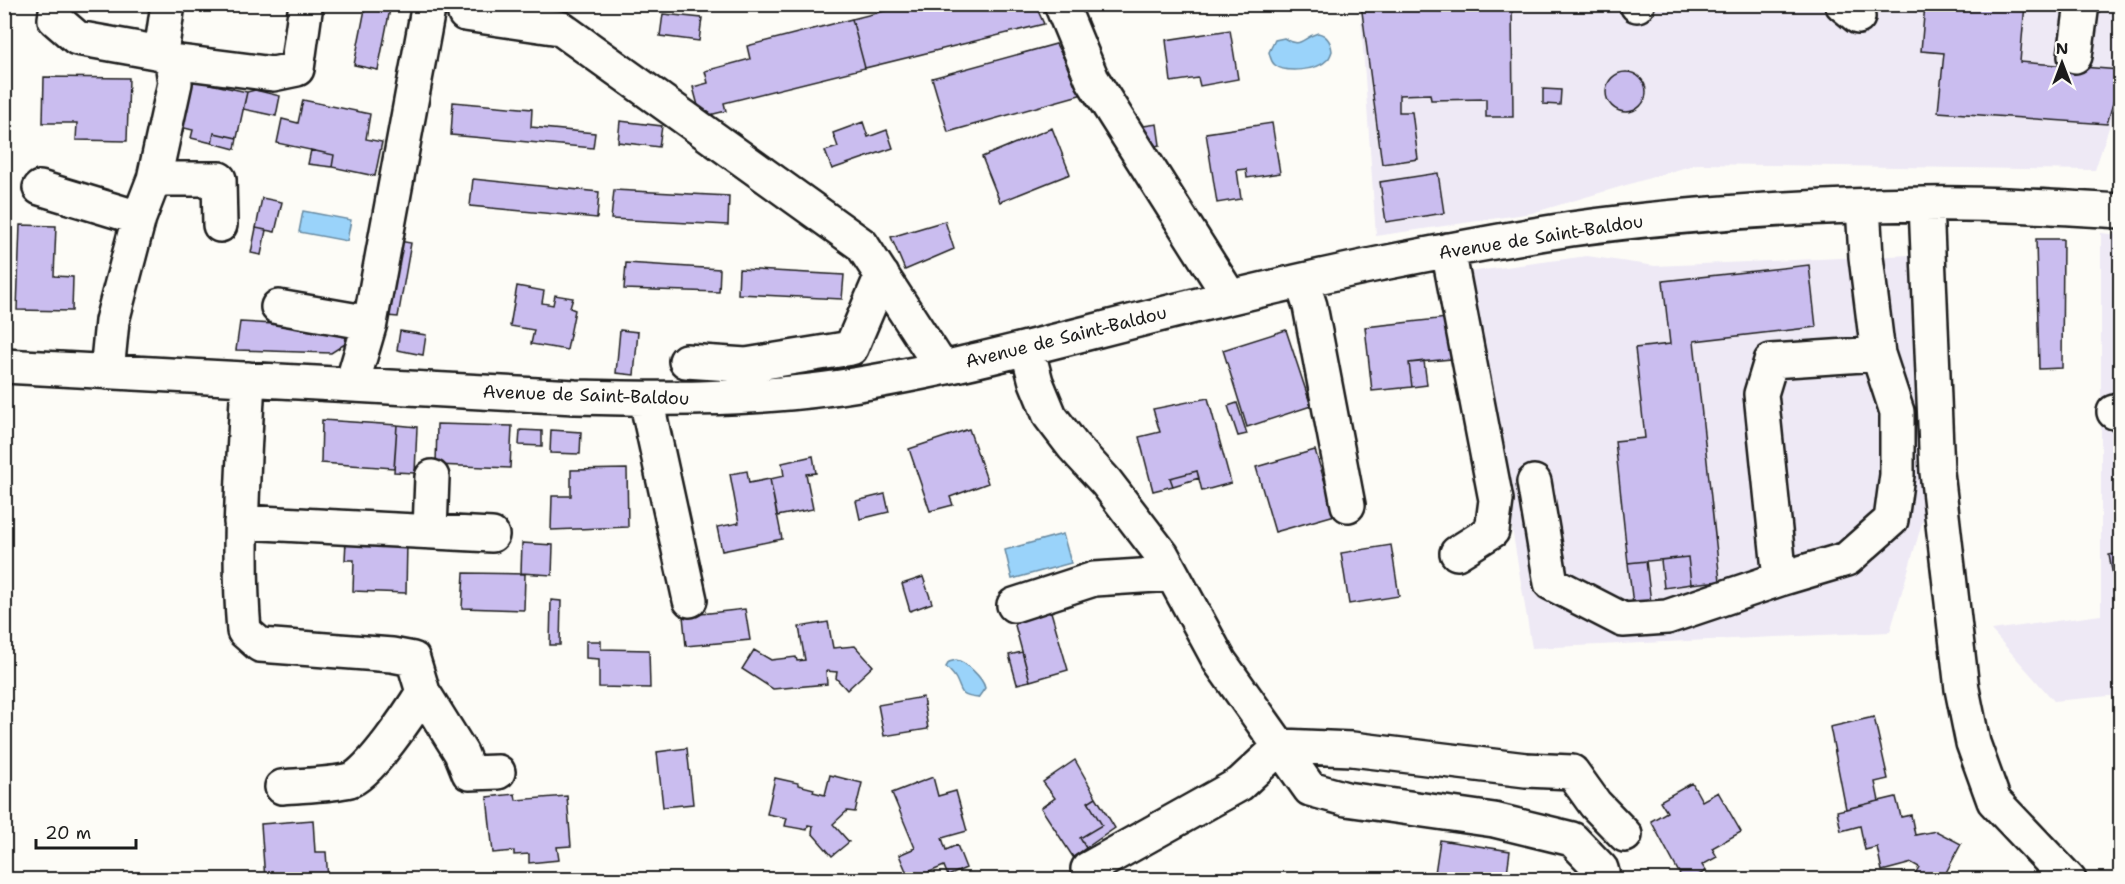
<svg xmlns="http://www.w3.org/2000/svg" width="2125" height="884" viewBox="0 0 2125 884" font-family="'Shantell Sans',sans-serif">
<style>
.built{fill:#eee9f5}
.water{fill:#9ad3fa;stroke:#688aa1;stroke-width:1.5}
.building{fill:#cabdef;stroke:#1c1c1c;stroke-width:1.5}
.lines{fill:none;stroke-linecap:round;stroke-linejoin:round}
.minor-casing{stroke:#1c1c1c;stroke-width:38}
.minor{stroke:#fdfcf7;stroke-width:33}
.labels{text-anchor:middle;stroke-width:6;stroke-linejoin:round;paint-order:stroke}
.street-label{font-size:18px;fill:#1c1c1c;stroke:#fdfcf7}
</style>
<rect width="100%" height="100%" fill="#fdfcf7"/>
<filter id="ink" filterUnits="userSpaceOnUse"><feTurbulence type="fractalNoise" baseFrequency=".0167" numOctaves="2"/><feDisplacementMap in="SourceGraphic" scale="12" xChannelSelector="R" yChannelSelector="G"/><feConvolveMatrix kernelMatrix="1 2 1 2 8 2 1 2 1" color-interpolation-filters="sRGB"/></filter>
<g filter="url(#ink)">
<path class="built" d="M1360 5H2120V94L2095 170 1697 164 1532 213 1376 236Z
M2101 233 2120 235V695L2054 701 1991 630 2101 615Z
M1911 255 1930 496 1890 632 1532 648 1469 272 1587 256 1655 266Z"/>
<path class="water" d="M1318 33C1327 35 1331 42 1332 51 1331 54 1330 58 1327 60 1318 70 1286 74 1275 65 1271 62 1270 57 1269 52L1275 40 1284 38C1302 49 1301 38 1318 33Z
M303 211 351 220 347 241 299 232Z
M1063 534 1071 563 1012 579 1005 550Z
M956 660C965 661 983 678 985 688L978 698C959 696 963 693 956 679 954 675 950 671 946 667L949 662Z"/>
<path class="building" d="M366 4H391L378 70 354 65Z
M913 4H1038L1039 13 1044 24 865 68 852 19Z
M1361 4H1512L1513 117H1486V99L1431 100 1430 94 1399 95V112H1412L1418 159 1382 164Z
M1925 4H2025L2020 62 2120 70V79L2107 124 1938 112 1944 53 1921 51Z
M663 14 702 18 699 41 660 36Z
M852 19 865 68 724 103 726 111 701 117 693 87 708 83 705 71 750 59 747 46Z
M1230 30 1238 79 1200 86 1198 78 1171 82 1166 40Z
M1056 44 1083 94 948 132 932 78Z
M1606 92a20 20 0 1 1 40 0a20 20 0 1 1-40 0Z
M44 77 129 78 127 141 76 140 77 123H43Z
M183 78 247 92 237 138 214 133 212 143 191 138 193 130 172 125Z
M1543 89 1561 90 1560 105 1543 104Z
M255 90 280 96 276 116 243 109 247 92Z
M303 100 370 114 366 139 382 142 375 176 332 167 334 155 277 143 282 119 298 123Z
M453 102 532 109 531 127 595 133 593 148 451 135Z
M620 121 662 126 659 147 618 142Z
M863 122 868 137 887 130 893 148 832 169 825 151 838 147 833 133Z
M1272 123 1280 173 1247 178 1246 169 1237 170 1241 199 1217 203 1206 133Z
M1157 124 1160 145 1141 149 1137 127Z
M1052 128 1070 174 1000 202 982 157Z
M214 133 237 138 235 149 212 143Z
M311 150 334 155 332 167 308 164Z
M1438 173 1444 213 1386 222 1380 182Z
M473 179 599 192 597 218 470 206Z
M614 190 729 196 728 225 611 219Z
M262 198 282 202 275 232 256 228Z
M945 221 954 249 905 270 891 237Z
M20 225 56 226 54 276 73 277 72 311 17 310Z
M256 228 266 230 261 255 251 253Z
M2036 239H2063L2062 368 2039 369Z
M399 241 411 243 398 317 387 316Z
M626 263 720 269 719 292 624 289Z
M1809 265 1816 327 1694 341 1720 581 1691 584 1688 557 1628 563 1615 441 1645 438 1635 348 1670 344 1663 281Z
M739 269 844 275 842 299 738 294Z
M2118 275H2120V296H2117Z
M517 286 544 291 542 303 553 305 555 295 573 298 570 308 575 310 567 350 531 344 534 330 510 326Z
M1447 318 1451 359 1409 363 1412 387 1372 391 1365 327Z
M240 322 347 328 345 344 331 353 236 350Z
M620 330 638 332 634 375 616 373Z
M1286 330 1311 406 1247 427 1223 350Z
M400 331 426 335 423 355 397 350Z
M1424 361 1427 385 1412 387 1409 363Z
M1208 398 1231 483 1202 491 1197 471 1170 478 1173 486 1153 491 1139 437 1160 432 1153 409Z
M1237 403 1247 434 1238 436 1228 406Z
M322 420 397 425 394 468 321 463Z
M437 424 512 426 510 468 436 465Z
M397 425 417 427 415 473 394 472Z
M969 429 988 483 950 497 953 505 930 511 909 449Z
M520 430 542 431V446L519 445Z
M551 430 581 432 580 454 550 453Z
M1315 450 1335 515 1275 532 1256 467Z
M813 456 816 473 806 474 813 509 777 516 770 479 784 476 782 463Z
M627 469 628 527 551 530 552 496H571V470Z
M747 471 749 483 770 479 782 539 722 551 717 527 739 523 730 474Z
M1197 471 1199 478 1173 486 1170 478Z
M885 494 889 512 860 519 856 501Z
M346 540 407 542 406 593 353 591 354 560H345Z
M522 543 553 545 552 575 521 573Z
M1391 545 1399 596 1349 604 1341 553Z
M2120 553V579L2114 581 2109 555Z
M1688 557 1691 584 1664 588 1661 560Z
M1646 561 1652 611 1634 613 1628 563Z
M464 573 525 574 524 610 462 608Z
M923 577 932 603 910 611 902 584Z
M2120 579V613L2114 581Z
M551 600 561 601 560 645H550Z
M1049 605 1068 670 1030 681 1012 614Z
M745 609 750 640 686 646 683 616Z
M828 622 833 648 855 646 873 666 847 690 836 678 837 672 826 671 827 684 773 689 742 669 754 650 771 660 796 657 797 661 805 660 799 627Z
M586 641H601V649L649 650 650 688 599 687V659L586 658Z
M1022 652 1030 681 1017 684 1009 655Z
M923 697 928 729 884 736 878 705Z
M1874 717 1888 779 1875 782 1879 801 1846 809 1830 727Z
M687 748 693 804 663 807 657 752Z
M1075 760 1096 797 1088 802 1102 825 1080 838 1086 848 1073 857 1041 808 1055 798 1043 782Z
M830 775 862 783 855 812 847 811 833 824 849 842 832 856 812 833 813 826 808 825 807 830 785 826 787 818 767 814 775 778 798 783V785L814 789 813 792 825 795Z
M933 777 938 796 956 791 967 831 942 838 946 850 957 845 966 868 948 876 944 866 910 880 899 855 915 848 892 793Z
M1692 783 1702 801 1718 792 1741 832 1712 848 1717 857 1702 865 1706 871 1690 880H1683L1651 821 1667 812 1660 801Z
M515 794 516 800 567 796 571 846 557 847 559 860 529 863V854L514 855V851L493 853 487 797Z
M1096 797 1115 828 1086 848 1080 838 1102 825 1088 802Z
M1896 797 1901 817 1911 815 1915 835 1936 831 1961 844 1942 880H1926L1915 874 1919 867 1912 863 1882 871 1877 847 1865 850 1860 826 1841 831 1837 811Z
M313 820 315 852H326L328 880H265L261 824Z
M1440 840 1510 851 1506 880H1434Z"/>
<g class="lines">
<g class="minor-casing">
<path id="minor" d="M57 4 55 19 77 38 161 53 172 61 273 74 297 69 306 4
M1061 4 1092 79 1230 297
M1842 4 1858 17
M1637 5V4
M465 14 560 28 862 245 942 368
M161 53 168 4
M2075 56 2082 4
M154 179H219L220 225
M40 188 139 218
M1926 204 1937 472 1962 689 1973 743 1994 801 2069 880
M1863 206 1866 257 1878 354 1897 412V475L1891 520 1847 559 1780 579 1761 394 1771 361 1878 354
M1448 250 1496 500 1492 531 1457 553
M1302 282 1310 306 1348 505
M278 307 370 323
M1027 348 1036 382 1050 416 1073 446 1106 482 1162 555 1220 662 1310 789 1346 799 1494 820 1572 839 1601 869 1604 880
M686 361 746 365 851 348 882 275
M4 366 575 397C658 399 743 400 826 389 914 377 1001 355 1087 333 1184 308 1280 284 1378 264 1442 251 1507 239 1571 229 1688 213 1806 206 1924 204 1989 203 2055 207 2120 211
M107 372 112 321 139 218 154 179 175 83 172 61
M248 379C244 463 237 547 244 631L260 645 392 655 413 659 423 692 461 753 469 773 498 772
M352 384 370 323 429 4
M646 399 690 600
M2114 412 2120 413
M1534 482 1551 583 1623 620 1667 617 1780 579
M241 522 492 535
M430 531 432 477
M1014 605 1094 579 1172 574
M282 787C304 785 329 785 350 780 369 775 412 710 423 692
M1088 869 1240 784 1281 746 1352 749 1526 770 1572 772 1595 804 1625 835"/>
</g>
<use href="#minor" class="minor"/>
</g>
</g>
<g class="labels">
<g class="street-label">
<text transform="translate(1541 237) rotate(-9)" y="6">Avenue de Saint-Baldou</text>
<text transform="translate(1066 337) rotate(-14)" y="6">Avenue de Saint-Baldou</text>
<text transform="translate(586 395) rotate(2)" y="6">Avenue de Saint-Baldou</text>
</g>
</g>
<rect width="2125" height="884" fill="none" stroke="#fdfcf7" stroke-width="24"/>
<rect x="12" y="12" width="2101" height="860" fill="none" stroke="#1c1c1c" stroke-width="2" filter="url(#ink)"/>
<g transform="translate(2062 63)" stroke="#fdfcf7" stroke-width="4.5" paint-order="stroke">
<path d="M0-4.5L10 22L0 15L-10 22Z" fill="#1c1c1c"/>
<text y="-9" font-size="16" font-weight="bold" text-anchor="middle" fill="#1c1c1c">N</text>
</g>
<path d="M36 839v9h100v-9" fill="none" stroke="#1c1c1c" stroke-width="3"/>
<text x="45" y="839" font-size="18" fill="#1c1c1c" stroke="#fdfcf7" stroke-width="4.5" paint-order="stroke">20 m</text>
</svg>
